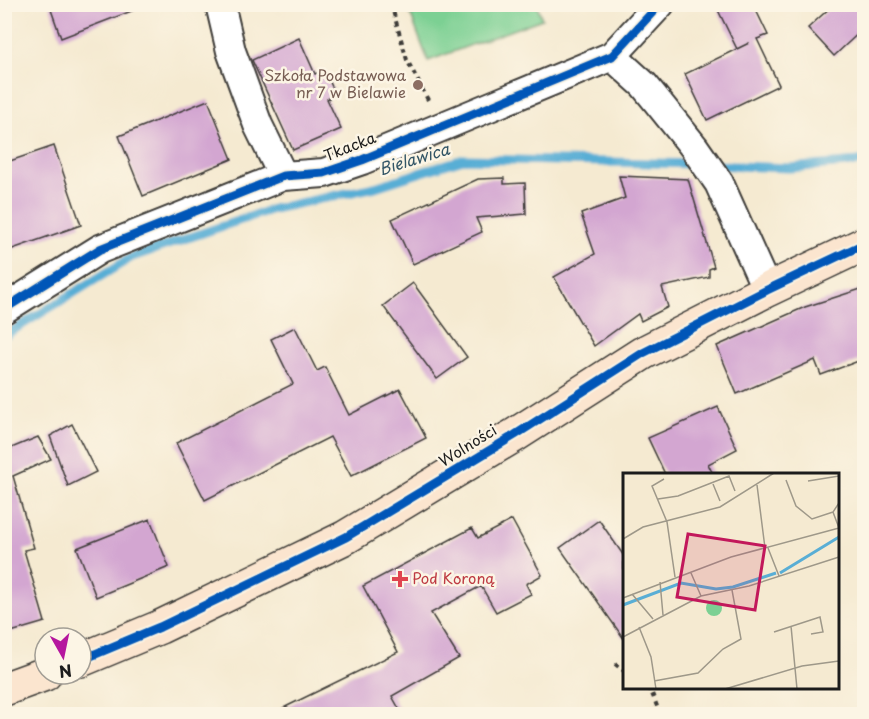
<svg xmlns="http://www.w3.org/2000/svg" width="869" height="719" viewBox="0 0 869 719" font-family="'Playpen Sans',sans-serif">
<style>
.green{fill:#7cd093;stroke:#4c7658;stroke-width:1.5}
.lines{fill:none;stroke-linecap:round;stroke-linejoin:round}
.stream{stroke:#59aed5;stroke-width:9}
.building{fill:#d3a6d1}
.street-casing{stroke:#3d3b37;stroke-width:32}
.secondary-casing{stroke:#3d3b37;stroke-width:36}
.path{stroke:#3d3b37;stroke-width:4;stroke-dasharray:4.5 4.5;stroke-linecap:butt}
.street{stroke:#fff;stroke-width:28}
.secondary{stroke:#fbe5cf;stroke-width:33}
.cycleway-casing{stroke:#fcf5e5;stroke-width:13}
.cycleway{stroke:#0057b8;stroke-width:9}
.education-dot{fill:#8d6e63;stroke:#fcf5e5;stroke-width:2}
.health-dot{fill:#e0444e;stroke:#fcf5e5;stroke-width:2}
.labels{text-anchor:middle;stroke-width:5;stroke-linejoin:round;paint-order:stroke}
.education-label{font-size:15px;fill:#785e54;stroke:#fcf5e5;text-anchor:end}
.street-label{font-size:15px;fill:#1c1c1c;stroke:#fcf5e5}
.health-label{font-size:15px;fill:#be3a42;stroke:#fcf5e5;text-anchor:start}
.water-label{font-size:16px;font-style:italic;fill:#345666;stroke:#fcf5e5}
.inset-river{fill:none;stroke:#59aed5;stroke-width:3}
.inset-road{fill:none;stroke:#9e9889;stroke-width:1.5}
.view{fill:#c2185b;fill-opacity:0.15;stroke:#c2185b;stroke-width:3}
.inset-edge{fill:none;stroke:#1c1c1c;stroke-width:3}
</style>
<rect width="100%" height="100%" fill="#fcf5e5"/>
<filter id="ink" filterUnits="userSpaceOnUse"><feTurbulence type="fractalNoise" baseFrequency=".0167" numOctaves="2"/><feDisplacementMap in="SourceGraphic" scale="12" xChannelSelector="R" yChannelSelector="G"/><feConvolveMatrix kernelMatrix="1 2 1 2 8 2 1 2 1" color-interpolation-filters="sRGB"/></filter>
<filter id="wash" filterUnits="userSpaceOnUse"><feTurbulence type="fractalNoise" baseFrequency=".008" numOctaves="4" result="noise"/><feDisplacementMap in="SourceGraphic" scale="24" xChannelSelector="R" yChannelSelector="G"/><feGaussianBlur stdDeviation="1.35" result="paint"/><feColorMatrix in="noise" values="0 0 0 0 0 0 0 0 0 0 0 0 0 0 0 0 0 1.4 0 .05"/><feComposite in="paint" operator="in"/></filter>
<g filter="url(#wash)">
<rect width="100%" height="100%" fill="#f5ead1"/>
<path class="green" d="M407 5H537L542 19 428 61Z"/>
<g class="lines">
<path class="stream" d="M712 165 789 168 858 162 864 159
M4 336 132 257 273 209 375 187 463 159 698 164"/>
</g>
<g id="blocks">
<path class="building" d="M49 4H142V7L61 38Z
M715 4H753L768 35 757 39 779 85 707 120 685 74 749 43 737 49Z
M834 4H864V28L834 56 808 28Z
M299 38 315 74 324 70 336 95 327 99 341 129 293 150 252 60Z
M208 100 232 159 143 196 119 136Z
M54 146 81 225 4 252V163Z
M619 176 688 179 714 267 709 269V277L662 287 668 307 641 321 638 314 594 346 554 277 595 254 581 214 625 198Z
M504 178V184L525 183 526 214 476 218 482 232 413 264 392 219 478 179Z
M413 283 467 357 437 379 383 306Z
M864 288V359L821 375 815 360 737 394 717 346 805 307Z
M295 327 317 371 325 367 349 415 400 389 426 438 351 476 330 437 205 500 176 443 293 384 271 339Z
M718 407 737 449 708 464 713 474H665L648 438Z
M72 424 96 472 68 486 50 436Z
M38 437 51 459 13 476 34 548 24 550 45 622 4 634V451Z
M150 519 169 567 96 597 77 548Z
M512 520 542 575 526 584 531 594 496 612 481 586 431 613 459 658 392 696 402 714H271L398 652 363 586 472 528 478 538Z
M599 520 624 556V639L560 548Z"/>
</g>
</g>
<g filter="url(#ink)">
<use href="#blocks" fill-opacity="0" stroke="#3d3b37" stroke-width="1.5"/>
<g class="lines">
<g class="street-casing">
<path id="street" d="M220 4 231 51 258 125 283 176
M612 56 644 85 694 147 719 183 767 290
M4 309 100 249 283 176 324 173 362 160 612 56 660 4"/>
</g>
<g class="secondary-casing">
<path id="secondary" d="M81 660 160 627 346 537 515 435 643 353 767 290 864 244
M4 689 45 674"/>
</g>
<path class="path" d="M391 4 407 60 428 100
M615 664 624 671
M646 688 651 691 660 714"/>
<use href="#street" class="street"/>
<use href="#secondary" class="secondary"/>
<g class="cycleway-casing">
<path id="cycleway" d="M4 309 100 249 283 176 324 173 362 160 612 56 660 4
M81 660 160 627 346 537 515 435 643 353 767 290 864 244"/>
</g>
<use href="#cycleway" class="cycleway"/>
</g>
</g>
<circle class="education-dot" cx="418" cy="85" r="6"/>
<path class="health-dot" d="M397 570h6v6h6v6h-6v6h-6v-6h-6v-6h6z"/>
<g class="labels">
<g class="education-label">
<text x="406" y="81">Szkoła Podstawowa<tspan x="406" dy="17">nr 7 w Bielawie</tspan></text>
</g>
<g class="street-label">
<text transform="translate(350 147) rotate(-21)" y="5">Tkacka</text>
<text transform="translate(468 446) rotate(-32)" y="5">Wolności</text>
</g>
<g class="health-label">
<text x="412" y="584">Pod Koroną</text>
</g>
<g class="water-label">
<text transform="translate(414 159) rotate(-17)" y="6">Bielawica</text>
</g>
</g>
<g transform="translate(623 473)">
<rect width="216" height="216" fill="#f5ead1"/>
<path d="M83 135a8 8 0 1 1 16 0a8 8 0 1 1-16 0Z" fill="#7cd093"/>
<path class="inset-river" d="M157 100 216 64M0 132 58 110 93 116 110 114 153 100"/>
<path class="inset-road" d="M41 6 29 13 44 49 52 104M163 7 173 33 189 46 210 39M185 8 216 3M90 11 97 28M134 12 142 75M35 26 55 23 106 3 112 18M216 55 210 39 216 30M0 66 20 54 97 34 151 0M145 75 156 103M68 100 78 123M37 109 40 142M9 121 30 146M0 125 108 84 216 55M168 153 174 216M16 154 28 184 33 216M151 159 197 144 200 159 188 161M0 164 78 123 126 113 216 84M31 208 75 200 100 176 118 166 109 117M102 216 179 193 216 188"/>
<path class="view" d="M65 61 142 73 132 137 54 124Z"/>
<rect width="216" height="216" class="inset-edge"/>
</g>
<rect width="869" height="719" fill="none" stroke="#fcf5e5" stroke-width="24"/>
<g transform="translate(63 656) rotate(171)"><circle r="28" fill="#fcf5e5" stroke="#a29e95" stroke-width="1.5"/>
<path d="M0-4.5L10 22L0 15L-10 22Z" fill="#b5179e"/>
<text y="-9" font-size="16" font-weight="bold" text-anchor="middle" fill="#1c1c1c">N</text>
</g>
</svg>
